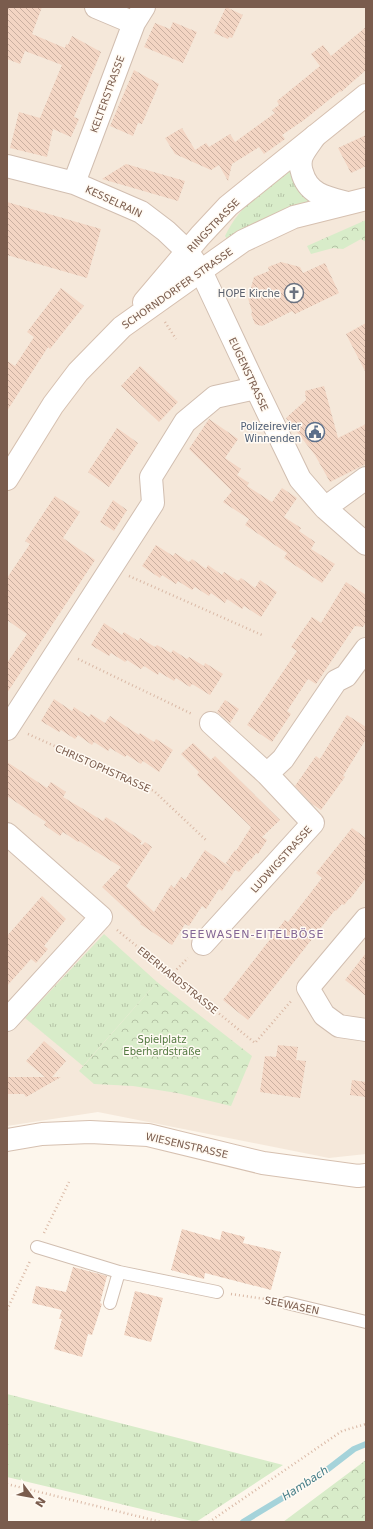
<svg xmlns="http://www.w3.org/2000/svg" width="373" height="1529" viewBox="0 0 373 1529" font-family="'DejaVu Sans',sans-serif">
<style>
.residential{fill:#f5e8da}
.grass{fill:url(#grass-tufts)}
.forest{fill:url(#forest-crowns)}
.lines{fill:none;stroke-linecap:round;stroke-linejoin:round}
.stream{stroke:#a5d3da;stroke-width:6}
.building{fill:url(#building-back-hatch)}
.lane-casing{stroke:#d1beb0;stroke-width:14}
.street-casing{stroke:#d1beb0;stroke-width:24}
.secondary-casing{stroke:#d6c0b0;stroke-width:24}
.path{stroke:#d9b8a5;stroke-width:2.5;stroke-dasharray:1 3;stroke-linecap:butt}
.lane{stroke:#fff;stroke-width:12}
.street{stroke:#fff;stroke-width:22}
.secondary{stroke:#fff;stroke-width:22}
.labels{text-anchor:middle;stroke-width:3;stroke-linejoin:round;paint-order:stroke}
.street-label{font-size:10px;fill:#7a5c4d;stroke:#fffaf3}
.worship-label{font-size:10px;fill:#5b616d;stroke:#fffaf3;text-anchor:end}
.service-label{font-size:10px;fill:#4e5e75;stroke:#fffaf3;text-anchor:end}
.park-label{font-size:10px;fill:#537a41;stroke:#fffaf3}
.neighbourhood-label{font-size:11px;letter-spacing:1px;fill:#846695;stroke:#fffaf3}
.water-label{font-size:11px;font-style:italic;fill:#437c86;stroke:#fffaf3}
</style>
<defs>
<pattern id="grass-tufts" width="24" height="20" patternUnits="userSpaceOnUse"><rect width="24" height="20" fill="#d8ecc9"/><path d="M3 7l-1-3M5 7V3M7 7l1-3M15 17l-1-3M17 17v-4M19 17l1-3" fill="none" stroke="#b4c2a5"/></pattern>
<pattern id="forest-crowns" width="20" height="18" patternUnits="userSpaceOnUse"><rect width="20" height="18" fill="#d8ecc9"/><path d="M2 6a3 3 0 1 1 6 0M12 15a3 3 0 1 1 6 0" fill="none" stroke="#b4c2a5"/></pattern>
<pattern id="building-back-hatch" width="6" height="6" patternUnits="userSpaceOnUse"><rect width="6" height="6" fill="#f3d5c3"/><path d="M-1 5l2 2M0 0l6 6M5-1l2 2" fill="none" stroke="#cab0a1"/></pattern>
</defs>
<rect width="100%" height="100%" fill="#fdf6ec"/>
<path class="residential" d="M7 7H366V1154L329 1158 98 1112 7 1126Z"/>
<path class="grass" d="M291 165 316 204 227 239 225 236C239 206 267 187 291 165Z
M104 934 157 982 83 1066 25 1018Z
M7 1394 283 1465 196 1522 7 1477Z"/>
<path class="forest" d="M366 220V242L361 239 343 249 333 248 311 254 307 246Z
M157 982 252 1056 231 1106 177 1093 133 1086 94 1084 79 1071Z
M366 1460V1522H283Z"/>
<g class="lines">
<path class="stream" d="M243 1522 319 1476 354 1449 366 1444"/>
</g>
<path class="building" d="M7 7H42L32 34 65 48 66 44 68 45 72 36 101 52 74 117 79 119 71 137 53 129 47 157 10 148 19 112 40 118 62 65 25 51 20 64 7 59Z
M226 7 243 15 232 38 229 37 228 39 214 33Z
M173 22 197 32 183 63 144 47 155 23 170 29Z
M366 27V70L341 92 340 91 304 120 282 135 285 139 264 154 259 147 232 164 228 181 219 165 211 170 175 154 165 138 182 128 195 150 206 143 209 147 230 134 235 142 275 113 272 110 279 105 277 101 320 66 311 54 323 45 331 56Z
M134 70 159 84 142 124 138 123 133 136 110 126Z
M366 135V166L351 173 338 148Z
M126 164 185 181 178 201 102 179Z
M7 202 101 229 87 278 7 255Z
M281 262 300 267 303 273 325 263 339 293 295 314 292 311 262 326 255 324 251 314 252 312 248 298 254 277 269 271 268 267Z
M61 288 84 306 50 349 48 347 7 411V361L15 366 34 337 27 332Z
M366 323V373L346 334Z
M140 366 178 402 159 422 121 386Z
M324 386 338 438 366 424V464L330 482 315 455 286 418 306 400 305 391Z
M209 419 238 439 225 458 241 469 237 475 249 483 247 486 272 502 282 488 297 498 284 517 301 528 299 531 315 542 311 549 335 564 322 583 284 558 287 553 245 525 249 519 223 502 232 491 189 449Z
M117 428 138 443 109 487 88 472Z
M55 496 80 512 63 538 95 560 7 693V663L27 634 7 620V578L30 544 25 541Z
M113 500 127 510 114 531 100 522Z
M156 545 173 556 175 553 189 562 192 559 206 569 208 565 222 575 224 572 238 581 241 578 255 588 260 580 277 592 261 617 244 606 242 609 227 599 225 603 211 593 209 596 195 587 192 590 178 581 176 584 162 575 160 578 142 566Z
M346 582 366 595V622L363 627 355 626 316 684 308 679 287 711 291 714 272 742 247 725 297 651 291 647 312 617 321 623Z
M104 623 122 635 124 632 138 641 140 638 155 647 157 645 171 653 173 650 187 659 189 657 204 666 205 663 223 674 210 695 192 684 190 687 176 678 174 681 159 672 158 675 144 666 141 669 127 660 125 662 111 653 109 656 91 645Z
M54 699 72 711 74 707 89 717 91 714 105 723 110 716 139 735 140 733 154 742 156 739 173 750 159 772 143 761 141 764 127 755 125 757 110 748 108 751 94 742 92 745 78 735 75 739 61 730 59 732 41 721Z
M225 700 239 709 230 723 217 712Z
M347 715 366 727V739L343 776 345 777 321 810 312 804 295 786 316 756 320 759Z
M193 743 211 760 215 756 280 820 262 837 267 840 258 854 256 853 251 860 250 859 239 872 235 870 222 891 219 889 206 909 202 906 189 926 185 924 172 945 140 924 141 923 102 887 121 867 79 841 78 842 63 832 60 836 44 825 46 822 7 796V762L47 788 51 782 66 792 63 797 103 821 106 817 142 841 140 844 142 845 145 842 152 847 126 886 154 912 171 885 174 888 181 877 185 880 205 850 233 869 226 863 235 850 236 851 251 827 197 775 199 772 181 754Z
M352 828 366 838V878L350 899H349L344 905 342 904 336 911 335 910 248 1020 223 1000 285 920 288 922 322 878 316 873Z
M42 896 66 919 44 946 48 949 36 963 31 959 7 986V936Z
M366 953V996L345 980Z
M44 1041 66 1061 52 1077H61L26 1097 24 1094H7V1077H45L26 1061Z
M278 1045 298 1047 296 1060 306 1061 300 1098 260 1092 265 1056 276 1057Z
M352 1080 366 1082V1097L350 1095Z
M182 1229 220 1240 222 1231 245 1237 243 1243 281 1252 271 1290 205 1273 204 1279 171 1270Z
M73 1267 107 1276 100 1303 102 1304 92 1335 88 1334 82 1357 54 1349 62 1319H59L62 1310 32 1303 36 1286 66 1292Z
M135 1291 163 1298 151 1342 124 1335Z"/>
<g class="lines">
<g class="lane-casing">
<path id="lane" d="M37 1247 119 1272 110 1303
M119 1272 217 1292
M287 1303 366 1322"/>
</g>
<g class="street-casing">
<path id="street" d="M96 7 134 23
M315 136C311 142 306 148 303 154 300 159 300 167 302 172 308 195 328 198 348 203
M7 166 74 183 141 212 166 231 187 251 201 271 256 388 300 479 325 508 366 544
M74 183 134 23 144 7
M325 508 366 478
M7 729 153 503 151 477 185 422 215 397 256 388
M267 774 283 759 336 681 346 676 366 649
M7 834 101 917 7 1020
M366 919 308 988 324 1015 339 1026 366 1030
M203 944 313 823 267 774 211 723"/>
</g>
<g class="secondary-casing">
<path id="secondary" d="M144 302 200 236 228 206 366 95
M7 479 53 405 78 372 122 327 243 241 294 217 366 199
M7 1140 42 1134 90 1132 148 1135 263 1163 358 1176 366 1175"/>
</g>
<path class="path" d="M165 322 176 339
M129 576 262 635
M78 659 192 714
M28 734 154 791 206 840
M117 930 255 1043 292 1000
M171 975 188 958
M44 1233 69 1182
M222 1277 226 1266
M231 1294 272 1300
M7 1310 30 1261
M7 1484 161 1522
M209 1522 342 1431 366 1424"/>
<use href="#lane" class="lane"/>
<use href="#street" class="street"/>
<use href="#secondary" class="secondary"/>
</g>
<defs>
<g id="church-ring" transform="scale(1)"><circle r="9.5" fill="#fffaf3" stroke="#6b7280" stroke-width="1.5"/><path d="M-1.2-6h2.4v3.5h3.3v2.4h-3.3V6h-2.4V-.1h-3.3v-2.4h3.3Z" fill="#6b7280"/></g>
<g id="civic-ring" transform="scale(1)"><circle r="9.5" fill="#fffaf3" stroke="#5c6f8a" stroke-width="1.5"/><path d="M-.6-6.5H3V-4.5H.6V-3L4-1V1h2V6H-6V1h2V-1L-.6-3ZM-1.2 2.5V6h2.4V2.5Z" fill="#5c6f8a"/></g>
</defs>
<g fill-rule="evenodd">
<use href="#church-ring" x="294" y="293"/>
<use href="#civic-ring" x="315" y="432"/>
</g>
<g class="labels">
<g class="street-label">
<text transform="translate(107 94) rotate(-70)" y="4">KELTERSTRASSE</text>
<text transform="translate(114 201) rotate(25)" y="4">KESSELRAIN</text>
<text transform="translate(213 225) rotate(-46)" y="4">RINGSTRASSE</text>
<text transform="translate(177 288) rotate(-35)" y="4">SCHORNDORFER STRASSE</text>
<text transform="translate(249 374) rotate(65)" y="4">EUGENSTRASSE</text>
<text transform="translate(103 768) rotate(24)" y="4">CHRISTOPHSTRASSE</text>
<text transform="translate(281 859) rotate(-48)" y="4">LUDWIGSTRASSE</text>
<text transform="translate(178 980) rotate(39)" y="4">EBERHARDSTRASSE</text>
<text transform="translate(187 1145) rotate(13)" y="4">WIESENSTRASSE</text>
<text transform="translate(292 1305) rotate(12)" y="4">SEEWASEN</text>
</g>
<g class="worship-label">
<text x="280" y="297">HOPE Kirche</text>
</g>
<g class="service-label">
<text x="301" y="430">Polizeirevier<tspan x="301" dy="12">Winnenden</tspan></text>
</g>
<g class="park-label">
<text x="162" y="1043">Spielplatz<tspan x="162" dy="12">Eberhardstraße</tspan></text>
</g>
<g class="neighbourhood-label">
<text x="253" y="938">SEEWASEN-EITELBÖSE</text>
</g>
<g class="water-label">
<text transform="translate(305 1483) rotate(-33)" y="4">Hambach</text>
</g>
</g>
<rect width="373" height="1529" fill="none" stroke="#7a5c4d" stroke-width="16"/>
<g transform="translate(32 1497) rotate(122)" stroke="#fffaf3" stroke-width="3" paint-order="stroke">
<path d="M0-3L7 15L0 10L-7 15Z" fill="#7a5c4d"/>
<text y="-6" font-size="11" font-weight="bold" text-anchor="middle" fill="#7a5c4d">N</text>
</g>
</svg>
